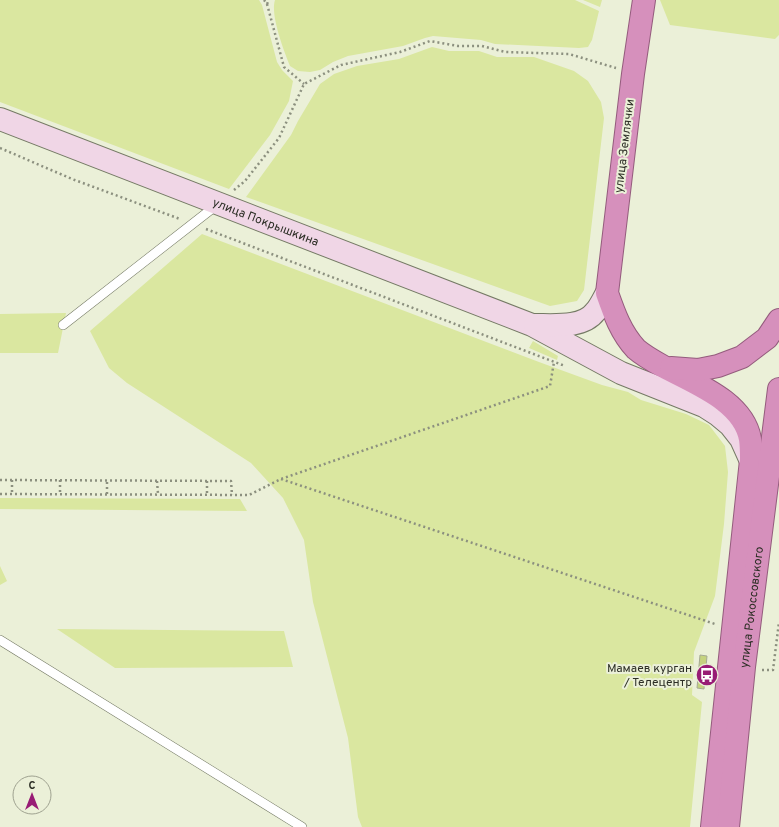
<svg xmlns="http://www.w3.org/2000/svg" width="779" height="827" viewBox="0 0 779 827" font-family="Overpass,sans-serif">
<style>
.green{fill:#dae7a0}
.building{fill:#c5d37f;stroke:#a5aa94}
.lines{fill:none;stroke-linecap:round;stroke-linejoin:round}
.service-casing{stroke:#757a65;stroke-width:10}
.secondary-casing{stroke:#757a65;stroke-width:24}
.trunk-casing{stroke:#945c7d;stroke-width:24}
.path{stroke:#8c907f;stroke-width:2.5;stroke-dasharray:2 3;stroke-linecap:butt}
.service{stroke:#fff;stroke-width:9}
.secondary{stroke:#f0d6e6;stroke-width:22}
.trunk{stroke:#d690bc;stroke-width:22}
.labels{text-anchor:middle;stroke-width:4;stroke-linejoin:round;paint-order:stroke}
.street-label{font-size:12px;fill:#2c2e25;stroke:#ebf0d8}
.poi-label{font-size:12px;fill:#2c2e25;stroke:#ebf0d8;text-anchor:end}
</style>
<rect width="100%" height="100%" fill="#ebf0d8"/>
<path class="green" d="M0 0H259L262 5 277 62 282 70 293 81 289 101 270 135 229 189 0 102Z
M275 0H575L599 11 592 40 588 47 579 48 495 44 481 40 433 36 425 38 403 46 348 56 333 62 320 70 310 72 298 71 290 66C284 51 270 15 275 0Z
M583 0H602L600 7Z
M660 0H779V35L775 39 670 25Z
M432 47 449 51H479L497 57H534L574 71 588 81 601 102 604 118 584 290 577 301 550 306 246 197 291 135 298 121 320 84 334 74 357 66 399 59Z
M202 234 539 362 602 385 628 392 641 400 686 414 709 425 725 446 728 472 724 524 715 596 694 652 692 695 702 702 690 827H362L358 817 348 738 313 602 304 540 283 498 251 463 127 383 109 368 90 331Z
M66 313 58 353H0V314Z
M533 341 558 356 557 360 529 348Z
M0 498 240 499 247 511 0 509Z
M0 566 7 581 0 585Z
M57 629 284 631 293 667 115 668Z"/>
<path class="building" d="M700 655 707 656 704 689 697 688Z"/>
<g class="lines">
<g class="service-casing">
<path id="service" d="M63 325 218 204
M0 640 302 827"/>
</g>
<g class="secondary-casing">
<g id="secondary">
<path id="s1" d="M0 119 532 325 621 373 704 406 718 415 730 425 741 439 750 459"/>
<path d="M535 325C554 325 583 328 595 312 600 307 603 299 607 293"/>
</g>
</g>
<g class="trunk-casing">
<g id="trunk">
<path d="M644 0 633 74 607 293C614 313 621 333 636 349 644 356 655 362 664 367 695 384 743 401 750 439 751 446 751 453 751 460L712 827"/>
<path d="M671 368 698 370 718 366 742 357 767 338 779 320"/>
<path id="s2" d="M728 827 744 667 779 389"/>
</g>
</g>
<path class="path" d="M264 0 267 4 284 67 304 84
M267 4 269 0
M0 148 72 179 180 219
M234 190 245 181 279 138 304 84 341 65 400 52 430 41 458 46H482L505 52 569 54 616 68
M206 229 565 366
M281 479 715 624
M0 480 231 481 232 495
M12 480V494
M60 480V494
M157 481 158 494
M207 481V494
M0 494 249 495 281 479 550 386 554 362
M107 494V480
M762 670H773L779 622"/>
<use href="#service" class="service"/>
<use href="#secondary" class="secondary"/>
<use href="#trunk" class="trunk"/>
</g>
<defs>
<g id="bus-disc" transform="scale(1.15)"><circle r="9.5" fill="#981c75" stroke="#ebf0d8"/><path d="M-5-6H5V4H4V6H2V4H-2V6H-4V4H-5ZM-3.5-4V0h7V-4ZM-3.5 1.2v1.5H-2V1.2ZM2 1.2v1.5H3.5V1.2Z" fill="#fff"/></g>
</defs>
<g fill-rule="evenodd">
<use href="#bus-disc" x="707" y="675"/>
</g>
<g class="labels">
<g class="street-label">
<text transform="translate(624 146) rotate(-83)" y="4">улица Землячки</text>
<text dy="4" stroke="none"><textPath href="#s1" startOffset="285">улица Покрышкина</textPath></text>
<text dy="4" stroke="none"><textPath href="#s2" startOffset="221">улица Рокоссовского</textPath></text>
</g>
<g class="poi-label">
<text x="692" y="672">Мамаев курган<tspan x="692" dy="14">/ Телецентр</tspan></text>
</g>
</g>
<g transform="translate(32 795)"><circle r="19" fill="#ebf0d8" stroke="#9fa290"/>
<path d="M0-3L7 15L0 10L-7 15Z" fill="#981c75"/>
<text y="-6" font-size="11" font-weight="bold" text-anchor="middle" fill="#2c2e25">С</text>
</g>
</svg>
